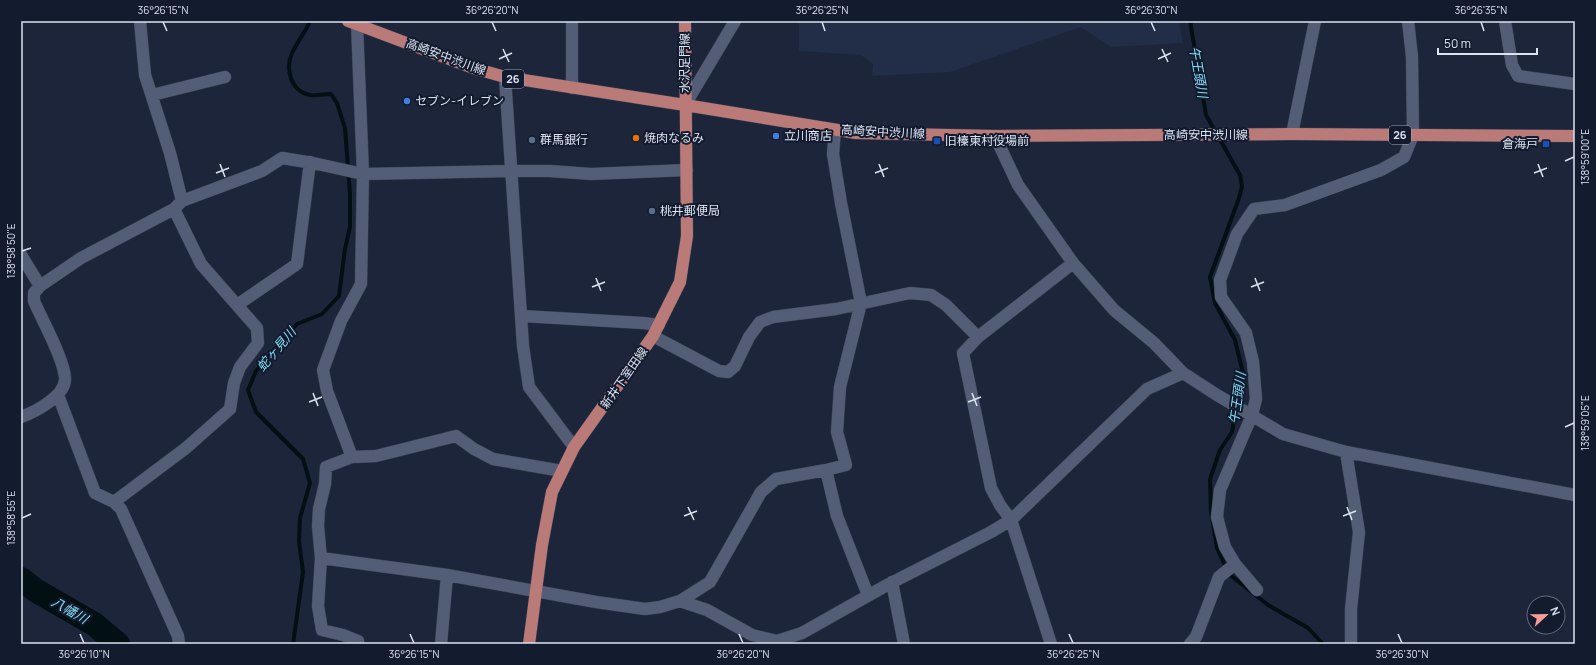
<svg xmlns="http://www.w3.org/2000/svg" width="1596" height="665" viewBox="0 0 1596 665" font-family="Manrope,'Noto Sans JP',sans-serif">
<style>
.built{fill:#222d48}
.lines{fill:none;stroke-linecap:round;stroke-linejoin:round}
.stream{stroke:#021014;stroke-width:4}
.river{stroke:#021014;stroke-width:24}
.minor-casing{stroke:#3a4052;stroke-width:13}
.major-casing{stroke:#3a4052;stroke-width:13}
.minor{stroke:#535d75;stroke-width:12}
.major{stroke:#ba7a77;stroke-width:12}
.ticks{fill:none;stroke:#dce3f1;stroke-width:1.5}
.shop-dot{fill:#3f7fe0;stroke:#131b2f;stroke-width:1.5}
.food-dot{fill:#e8710a;stroke:#131b2f;stroke-width:1.5}
.service-dot{fill:#5c6f8a;stroke:#131b2f;stroke-width:1.5}
.transit-dot{fill:#1a4fb4;stroke:#131b2f;stroke-width:1.5}
.labels{text-anchor:middle;stroke-width:4;stroke-linejoin:round;paint-order:stroke}
.shield{fill:#131b2f;stroke:#a0a7b7;stroke-width:1}
.shield-label{font-size:11px;font-weight:bold;fill:#dce3f1}
.street-label{font-size:12px;fill:#dce3f1;stroke:#131b2f}
.poi-label{font-size:12px;fill:#dce3f1;stroke:#131b2f;text-anchor:start}
.water-label{font-size:13px;font-style:italic;fill:#84ddf5;stroke:#131b2f}
.neatline{fill:none;stroke:#dce3f1;stroke-width:1.5}
.ticks-label{font-size:10px;text-anchor:middle;fill:#dce3f1}
</style>
<rect width="100%" height="100%" fill="#1c253a"/>
<path class="built" d="M799 21H1179L1183 43 1111 47 1081 27 950 72 872 76 873 64 861 55 799 51Z"/>
<g class="lines">
<path class="stream" d="M1190 21 1206 115 1240 175 1242 186 1239 198 1210 277 1215 303 1235 340 1243 373 1238 396 1232 432 1220 450 1210 479 1211 512 1217 548 1229 574 1268 605 1308 628 1323 644
M293 644 303 572 299 541 300 518 310 483 303 459 256 412 248 390 256 371 297 324 322 314 339 296 345 249 350 227V194L345 128 337 103 331 94C325 94 316 96 310 95 291 92 285 69 292 53 297 42 305 33 310 21"/>
<path class="river" d="M21 579 35 590 94 624 118 644"/>
<g class="minor-casing">
<path id="minor" d="M140 21 145 75 170 153 182 201
M1505 21 1512 65 1518 76 1575 84
M505 77 523 346 529 387 574 447
M572 88V21
M152 95 225 77
M685 105 735 21
M1292 134 1315 21
M995 136 1018 185 1073 263 1114 310 1154 343 1183 373 1217 395 1283 434 1346 452 1575 495
M21 255 40 286
M237 305 297 264 310 162
M522 316 643 323 659 325
M653 336 719 371 728 372 735 366 749 337 760 322 773 317 836 309 910 293 931 295 946 305 978 337
M58 395 95 493 114 502 121 509 178 636 179 644
M21 417C35 412 66 396 65 378 64 359 42 320 34 301V293L40 286 81 258 174 209 182 201 262 171 282 158 313 163 363 174 512 171H550L591 174 687 170
M1346 452 1359 532 1351 609V644
M352 457 327 391 323 370 341 321 361 284 363 174 357 24
M826 470 837 516 868 595
M114 502 186 448 230 409 234 383 240 367 258 343 257 328 201 264 174 209
M321 558 447 575 596 602 645 609 660 607 680 601 707 610 752 635 777 641 802 633 887 585 991 532 1011 520 1147 389 1183 373
M892 582 904 644
M1257 590 1235 564 1225 547 1217 517 1220 490 1252 415 1256 399 1253 362 1246 333 1221 297 1220 280 1237 234 1254 209 1285 205 1381 170 1404 157 1413 135 1412 57 1408 21
M680 601 710 582 761 492 776 479 826 470 846 465 837 432 840 387 861 303 841 203 833 154 835 130
M358 644V641L343 635 322 630 318 606 321 558 318 526 319 509 325 484 326 467 352 457 376 456 456 436 474 449 493 459 562 471
M441 644 447 575
M1051 644 1011 520 1000 505 991 488 963 353 978 337 1073 263
M1190 644 1196 637 1219 577 1235 564"/>
</g>
<g class="major-casing">
<path id="major" d="M348 21 473 68 505 77 685 105 856 133 995 136 1292 134 1575 136
M529 644 542 545 552 492 574 447 653 336 680 282 687 236 685 21"/>
</g>
<use href="#minor" class="minor"/>
<use href="#major" class="major"/>
</g>
<path class="ticks" d="M163 22 167 31M492 22 496 31M822 22 825 31M1151 22 1155 31M1481 22 1484 31M503 49 509 62M1162 49 1168 62M499 59 512 53M1158 59 1171 53M1565 161 1574 157M220 164 225 177M879 164 884 177M1538 164 1543 177M216 173 229 168M875 173 888 168M1534 173 1547 168M22 251 31 248M596 278 601 291M1255 278 1260 291M592 287 605 282M1251 287 1264 282M313 393 318 406M972 393 977 406M309 402 322 397M968 402 981 397M1565 427 1574 423M688 507 694 520M1347 507 1352 520M684 516 697 511M1343 516 1356 511M22 518 31 514M80 634 84 643M410 634 414 643M739 634 743 643M1069 634 1073 643M1398 634 1402 643"/>
<g class="shop-dot">
<circle cx="407" cy="101" r="4"/>
<circle cx="776" cy="136" r="4"/>
</g>
<circle class="food-dot" cx="636" cy="138" r="4"/>
<g class="service-dot">
<circle cx="532" cy="140" r="4"/>
<circle cx="652" cy="211" r="4"/>
</g>
<g class="transit-dot">
<rect x="933" y="137" width="8" height="8" rx="2"/>
<rect x="1542" y="140" width="8" height="8" rx="2"/>
</g>
<g class="labels">
<g class="shield">
<rect x="502" y="70" width="22" height="18" rx="3"/>
<rect x="1389" y="126" width="22" height="18" rx="3"/>
</g>
<g class="shield-label">
<text x="513" y="83">26</text>
<text x="1400" y="139">26</text>
</g>
<g class="street-label">
<text transform="translate(446 57) rotate(20)" y="4">高崎安中渋川線</text>
<text transform="translate(685 63) rotate(-90)" y="4">水沢足門線</text>
<text transform="translate(883 132) rotate(3)" y="4">高崎安中渋川線</text>
<text x="1206" y="139">高崎安中渋川線</text>
<text transform="translate(624 378) rotate(-55)" y="4">新井下室田線</text>
</g>
<g class="poi-label">
<text x="415" y="105">セブン-イレブン</text>
<text x="784" y="140">立川商店</text>
<text x="644" y="142">焼肉なるみ</text>
<text x="540" y="144">群馬銀行</text>
<text x="945" y="145">旧榛東村役場前</text>
<text x="1538" y="148" text-anchor="end">倉海戸</text>
<text x="660" y="215">桃井郵便局</text>
</g>
<g class="water-label">
<text transform="translate(1199 72) rotate(80)" y="5">午王頭川</text>
<text transform="translate(276 349) rotate(-50)" y="5">蛇ヶ見川</text>
<text transform="translate(1237 398) rotate(-82)" y="5">午王頭川</text>
<text transform="translate(70 610) rotate(30)" y="5">八幡川</text>
</g>
</g>
<rect width="1596" height="665" fill="none" stroke="#131b2f" stroke-width="44"/>
<g transform="translate(1546 615) rotate(68)"><circle r="19" fill="#131b2f" stroke="#636b7d"/>
<path d="M0-3L7 15L0 10L-7 15Z" fill="#f59c95"/>
<text y="-6" font-size="11" font-weight="bold" text-anchor="middle" fill="#dce3f1">N</text>
</g>
<path d="M1438 48v6h99v-6" fill="none" stroke="#dce3f1" stroke-width="2"/>
<text x="1444" y="48" font-size="12" fill="#dce3f1" stroke="#131b2f" stroke-width="3" paint-order="stroke">50 m</text>
<rect x="22" y="22" width="1552" height="621" class="neatline"/>
<g class="ticks-label">
<text x="163" y="14">36°26'15"N</text>
<text x="492" y="14">36°26'20"N</text>
<text x="822" y="14">36°26'25"N</text>
<text x="1151" y="14">36°26'30"N</text>
<text x="1481" y="14">36°26'35"N</text>
<text transform="translate(1585 157) rotate(-90)" y="4">138°59'00"E</text>
<text transform="translate(11 251) rotate(-90)" y="4">138°58'50"E</text>
<text transform="translate(1585 423) rotate(-90)" y="4">138°59'05"E</text>
<text transform="translate(11 518) rotate(-90)" y="4">138°58'55"E</text>
<text x="84" y="658">36°26'10"N</text>
<text x="414" y="658">36°26'15"N</text>
<text x="743" y="658">36°26'20"N</text>
<text x="1073" y="658">36°26'25"N</text>
<text x="1402" y="658">36°26'30"N</text>
</g>
</svg>
